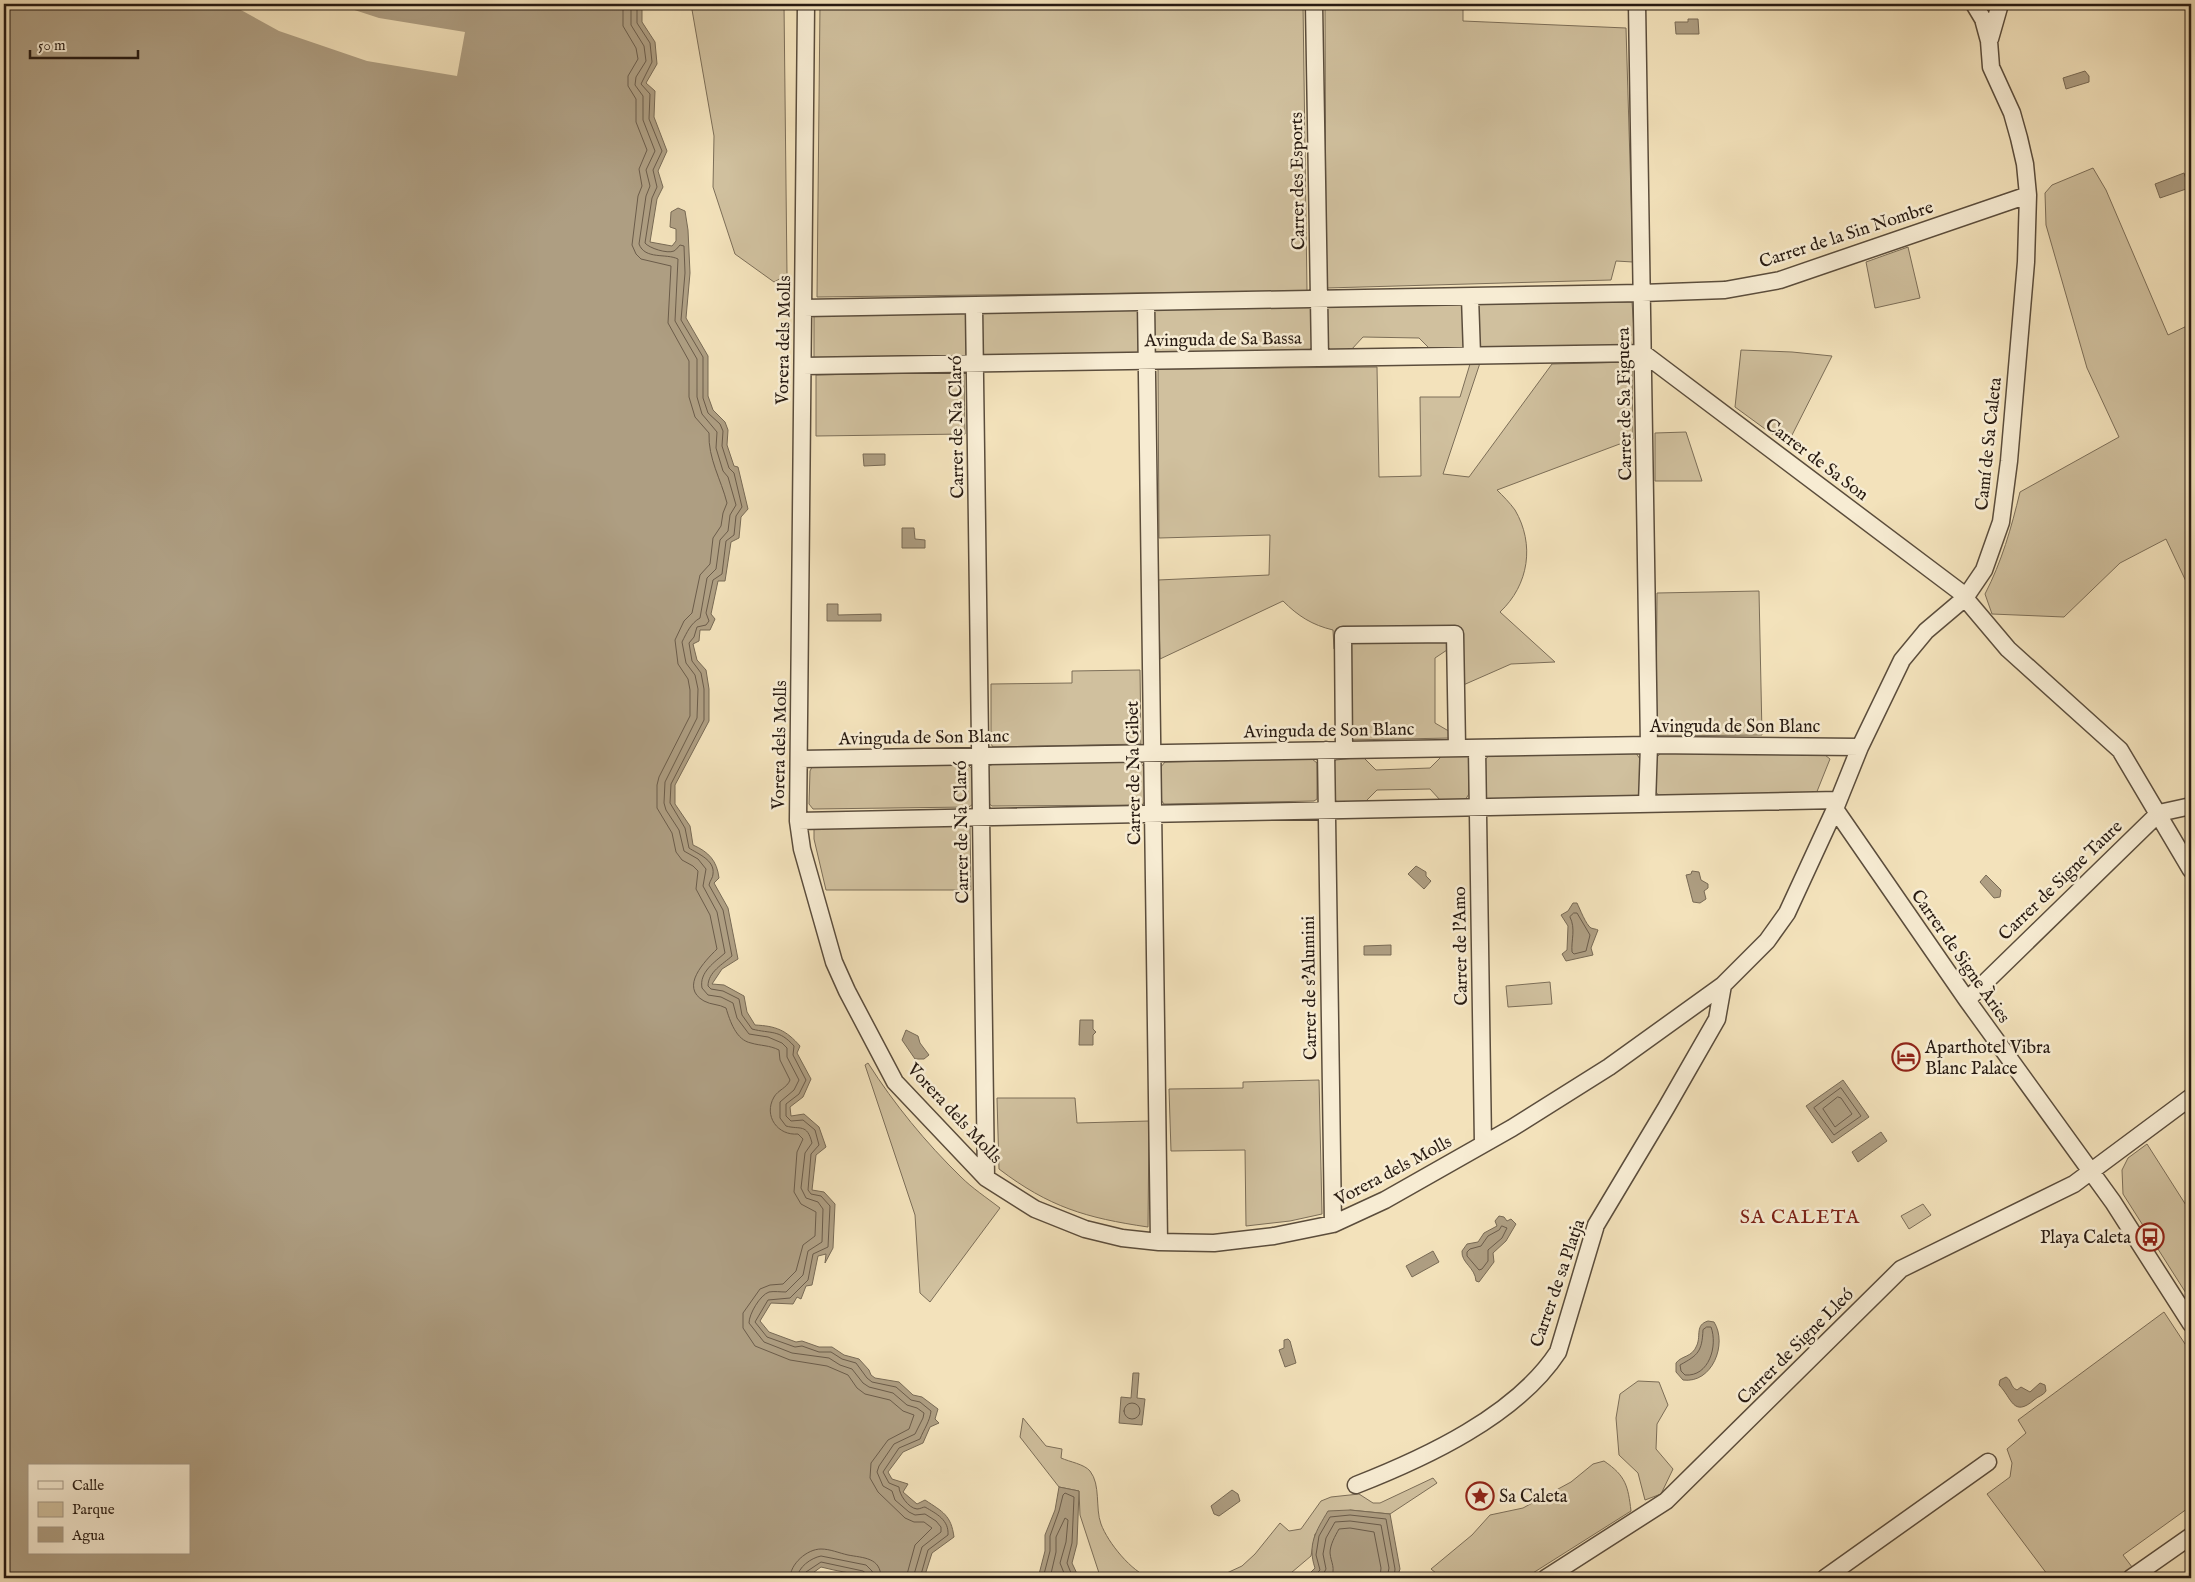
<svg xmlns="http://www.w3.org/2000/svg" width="2195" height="1582" viewBox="0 0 2195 1582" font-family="'IM FELL English',serif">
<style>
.green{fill:#d0c09e;stroke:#7c6e58}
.water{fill:#ae9e82;stroke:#786a55;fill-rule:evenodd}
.pier{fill:#f3e2bb}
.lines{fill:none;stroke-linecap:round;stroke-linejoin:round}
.shore{stroke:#6b5c4a;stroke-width:1}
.minor-casing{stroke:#5b4d3c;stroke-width:19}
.minor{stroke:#f7ecd3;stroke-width:16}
.labels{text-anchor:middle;stroke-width:5;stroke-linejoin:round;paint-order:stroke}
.street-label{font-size:18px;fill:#281b12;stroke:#f7ecd3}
.poi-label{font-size:18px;fill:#281b12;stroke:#f7ecd3;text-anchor:start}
.quarter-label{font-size:20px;letter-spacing:1px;fill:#7a1f14;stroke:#f7ecd3}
</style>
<rect width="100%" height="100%" fill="#f3e2bb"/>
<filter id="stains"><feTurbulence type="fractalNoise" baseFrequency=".004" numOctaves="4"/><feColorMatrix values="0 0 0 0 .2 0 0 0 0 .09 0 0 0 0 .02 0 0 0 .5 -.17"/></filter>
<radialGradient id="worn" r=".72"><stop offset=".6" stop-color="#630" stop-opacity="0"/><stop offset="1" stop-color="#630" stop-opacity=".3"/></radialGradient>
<path class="green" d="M691 4H784L787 275 774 282 735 254 713 187 714 136Z
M820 4H1303L1307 291 817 297Z
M1325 4H1463V21L1626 28 1633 262 1616 261 1611 280 1326 288Z
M2093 168 2106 190 2168 335 2191 324V592L2166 539 2120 563 2064 617 1992 614 1985 594C2002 561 2011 529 2020 492L2119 437 2087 368 2046 225 2045 193 2052 185Z
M1908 247 1920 298 1875 308 1866 262Z
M1632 302 1635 345 1429 348 1419 338 1363 337 1351 350 814 358V314Z
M1741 350 1792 352 1832 356 1787 445 1735 407Z
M1632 362 1633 439 1497 490C1503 496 1510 503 1515 510 1535 544 1529 585 1500 612L1555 662 1511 664 1461 686 1450 648 1435 658V723L1452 733 1451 738 1348 740 1347 651 1334 649 1333 630C1312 625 1298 616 1283 601L1160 659 1158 580 1269 575 1270 535 1159 538 1158 369 1377 367 1379 477 1421 476 1420 397H1460L1470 364 1480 363 1443 474 1469 477 1552 364Z
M964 372 965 434 816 436V375Z
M1686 432 1702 481H1655V433Z
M1759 591 1762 735 1656 736 1657 593Z
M1140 670 1141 744 993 747 991 744V684L1072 683V671Z
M1820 751 1830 759 1816 794 1660 797 1656 792V758L1661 753Z
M1636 753 1640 759 1641 794 1638 797 1487 799 1484 794V760L1489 756Z
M1465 755 1469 758V794L1465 800H1440L1430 789 1377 790 1366 801 1337 802 1333 798V763L1336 760 1363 757 1376 770 1430 768 1442 756Z
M1312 759 1317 763V799L1314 801 1164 804 1161 800 1160 768 1165 762Z
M1140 762 1144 767 1146 800 1142 805 992 806 988 803V766L994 764Z
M968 765 972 769 973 804 969 807 813 809 809 804 810 771 812 767Z
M970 825 971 890H826L814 839V828Z
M1550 982 1552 1004 1508 1007 1506 986Z
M868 1063C894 1104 926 1143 961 1177 972 1188 987 1198 1000 1208L930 1302 920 1293 915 1215 865 1065Z
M1319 1080 1322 1214 1290 1221 1246 1226 1245 1150 1171 1151 1169 1089 1243 1088V1082Z
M997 1098H1075L1077 1123 1149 1121 1148 1227C1086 1218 1049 1207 999 1169Z
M2147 1144 2191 1213V1301L2123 1194 2122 1170 2128 1158Z
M1923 1204 1931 1215 1909 1229 1901 1216Z
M2164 1312 2191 1353V1506L2123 1555 2132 1567 2117 1578H2050L1987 1494 2010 1477 2012 1463 2007 1449 2026 1433 2018 1420Z
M1638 1381 1659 1382 1668 1405 1657 1424 1656 1449 1673 1469 1661 1494 1645 1500 1638 1473 1619 1455 1616 1418 1620 1394Z
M1023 1418 1046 1446 1062 1449 1061 1458C1070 1462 1084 1464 1090 1471 1101 1485 1095 1508 1101 1524 1108 1543 1132 1572 1150 1578H1104L1099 1573 1080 1515 1079 1491 1059 1487 1020 1437Z
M1604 1461C1626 1476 1628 1486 1631 1511L1525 1578H1442L1431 1569 1472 1535 1490 1515 1523 1508 1571 1482 1593 1464Z
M1433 1478 1437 1483 1390 1514 1350 1510 1315 1534 1311 1556 1285 1578H1216L1242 1566 1255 1554 1280 1523 1289 1531 1301 1529 1321 1501 1331 1497 1359 1494 1373 1503H1380Z"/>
<path class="water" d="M4 4H645L642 6V22L655 42 657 64 646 83 655 91 654 117 667 151 658 171 663 187 657 199 650 242 672 246 676 241V229L670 227 671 212 678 208 685 211 688 230 690 273 686 318 708 356V396L713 410 725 422 728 430 727 445 734 466 738 467 748 509 741 517 739 538 731 542 725 581H718L711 614 715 619 710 630H700L699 641 693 644 697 660 706 670 709 689V721L675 785V804L690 826 693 845C709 852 717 861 719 878L714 883 728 908 738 959 722 969 712 984 724 985 744 996 747 1012 755 1025C776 1026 786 1030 800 1046L797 1053 811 1079 803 1097 790 1107 791 1116 804 1114 819 1127 826 1147 816 1155 812 1190 824 1192 835 1204 833 1248 825 1263 826 1254 818 1256 812 1285 806 1286 801 1299 797 1297 793 1304 771 1303 760 1321 769 1332 796 1342 802 1341 819 1347H832L844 1355 859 1359 869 1370 871 1375 875 1378 899 1382 913 1395 922 1397 938 1409 935 1419 939 1423 930 1427 923 1443 903 1452 888 1472 892 1479 908 1484 903 1492 917 1504 925 1500C943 1512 951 1515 954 1537L932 1553 924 1578C888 1578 856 1576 821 1567L806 1578H4ZM29 1466H189V1553H29Z
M1688 19H1698L1699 34H1676L1675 22H1688Z
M2085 71 2089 76V82L2066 89 2063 78Z
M2184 173 2189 188 2160 198 2155 184Z
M863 454H885V465L864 466Z
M902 528H914L915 539 925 540V548H902Z
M827 604H838V615L881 614V621H827Z
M1416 866 1426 872V876L1431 881 1424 889 1408 874Z
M1692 871 1699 872 1701 880 1708 884V888L1704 891 1706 899 1700 903 1693 902 1686 875 1691 874Z
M1986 875 2001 890 2000 897 1994 898 1980 882Z
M1573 903H1577C1580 909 1586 925 1591 928 1594 929 1596 929 1598 930L1591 948 1593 955 1566 961 1562 954 1567 950 1568 926 1561 915 1568 911Z
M1391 945V955H1364V946Z
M1080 1020H1093V1029L1096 1032 1093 1035V1045H1079Z
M906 1030 918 1036 920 1043 929 1055 924 1059H915L902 1040Z
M1843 1080 1869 1117 1832 1143 1806 1106Z
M1881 1132 1887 1141 1858 1162 1852 1152Z
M1499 1216 1504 1217 1507 1221 1511 1219 1516 1224 1506 1241 1493 1253 1494 1262 1479 1282 1476 1281C1475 1267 1461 1263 1462 1251L1467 1244 1478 1242 1484 1233 1497 1226 1495 1221Z
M1433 1251 1439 1262 1412 1277 1406 1266Z
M1708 1321 1714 1322C1728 1344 1712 1384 1683 1380L1676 1372V1363C1682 1355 1692 1358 1697 1345 1701 1335 1695 1325 1708 1321Z
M1288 1339 1290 1341 1296 1363 1285 1367 1279 1350 1284 1348V1340Z
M1133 1373H1139L1137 1398 1145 1399 1142 1425 1119 1423 1121 1397 1131 1398Z
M2006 1377C2012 1380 2010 1387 2017 1390L2021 1387 2030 1392 2040 1383 2045 1385 2046 1391C2043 1396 2038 1396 2034 1400 2013 1418 2012 1398 1999 1385L2000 1380Z
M1059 1487 1079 1491 1077 1544 1072 1563 1079 1578H1038L1045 1551V1535L1055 1510Z
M1232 1490 1238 1494 1240 1501 1219 1516 1214 1514 1211 1506Z
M1350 1510 1390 1514 1400 1569 1397 1578H1305L1315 1568C1307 1545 1316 1531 1328 1511Z"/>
<path class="pier" d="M230 4H336L379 18 465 32 457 76 367 61 279 31Z"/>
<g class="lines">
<path class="shore" d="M623 4V26L636 48 638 59 628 76V86L636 99V122L647 150 639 169 642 186 638 196 632 245 636 254 641 259 671 266 668 323 689 361V397L695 417 709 433C708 459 721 479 727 503L723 513 721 526 713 538 710 564 700 575 692 613 684 621 675 640 678 664 688 679 690 690V716L659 777 657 785V808L672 833 676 852 682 860 693 866 698 871 696 889 710 915 717 949C705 961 679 987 704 1001 711 1005 719 1004 726 1008 730 1021 736 1040 751 1043 761 1046 769 1045 779 1050L780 1060 790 1080C787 1088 778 1090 774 1097 763 1116 778 1136 798 1134L803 1139 797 1152 794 1192 801 1204 816 1212 815 1236 803 1245 796 1271 783 1284 770 1285 760 1289 743 1313V1328L755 1346 790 1360 827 1366 848 1375 857 1388 865 1394 890 1400 903 1411 914 1415 909 1429 888 1440 871 1463 870 1478 878 1492 905 1518 914 1522H924L932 1528 915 1545 906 1578
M631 4V25L644 46 646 61 636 77 635 85 643 96V120L655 151 646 170 650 186 646 196 639 244C645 260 666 253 678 259L675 321 697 359V397L702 414 717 432 716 448 723 471 728 477 736 505 730 515 728 531 720 540 716 569 707 578 700 618C691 623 687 632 682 642L686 663 695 675 698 689 697 718 665 782 664 803 666 810 679 830 684 851 698 859 706 869 703 886 717 912 725 953C715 962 699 972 702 988L708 995 721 997 733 1003 737 1018 749 1034 768 1037 782 1043 787 1048V1057L799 1080 794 1090 780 1102V1118L786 1126C800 1130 807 1123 812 1143L805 1153 801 1188 806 1198 818 1202 823 1209 822 1242 808 1251 803 1275 786 1292C781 1292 774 1291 769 1292 760 1295 749 1314 749 1323L764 1342 792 1353 829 1358 840 1365 852 1369 863 1383 869 1387 893 1393 907 1405 917 1408 924 1413 923 1418 915 1434 894 1444 879 1466 877 1472 883 1486 892 1491 895 1500 909 1512 915 1515 925 1514 936 1521 941 1527V1532L922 1547 913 1578
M637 4V23L650 43 652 62 641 84 650 94 649 119 662 151 653 170 657 187 652 198 645 243C649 248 667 254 674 251 676 250 679 246 680 245L684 246 685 273 681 320 703 357V398L708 413 720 424 723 431 722 446 729 468 734 473 742 507 736 516 734 535 726 541 722 574 713 580 706 613 709 621 706 625 697 627 694 637 689 643 692 661 701 673 704 689V720L671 784 670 803 685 828 689 848C698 854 715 860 713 874 713 878 710 880 709 885L723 910 732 956C723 964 708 972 708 986L711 989 723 991 739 999 742 1015 752 1029C771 1034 779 1029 794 1046L793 1055 806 1080 799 1094 786 1104V1116L791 1121 803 1120 815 1130 819 1145 811 1154 808 1190 811 1194 821 1196 830 1206 828 1247 813 1254 808 1280 790 1298 768 1300 755 1322 767 1337 795 1347 802 1346 819 1352H831L842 1359 856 1363 867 1378 872 1382 896 1387 911 1400 920 1402 931 1411C930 1421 924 1429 920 1439L899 1448 883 1472 889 1483 899 1487C899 1494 908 1508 917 1509 920 1509 923 1507 925 1507 937 1514 949 1520 948 1535L928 1550 920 1578
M1574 913H1577L1590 935 1586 951 1574 954 1572 952C1571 940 1576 929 1570 917Z
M1841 1088 1861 1116 1834 1135 1814 1108Z
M1838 1097 1841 1098 1852 1114 1835 1127 1823 1109Z
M1502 1226 1507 1228 1502 1238 1488 1250V1261L1482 1269 1479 1270 1467 1256V1252L1470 1249 1481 1246 1488 1236 1499 1230Z
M1707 1327H1711C1718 1346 1709 1377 1685 1375L1681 1371 1680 1365C1698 1355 1702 1352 1703 1330Z
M1124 1411a8 8 0 1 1 16 0a8 8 0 1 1-16 0Z
M790 1578C790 1564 807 1549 821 1549 830 1549 839 1553 848 1555 863 1558 881 1557 881 1578
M797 1578C798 1567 811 1558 821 1556L866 1565 872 1571 874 1578
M804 1578 806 1572 821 1562 863 1571 867 1574 868 1578
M1043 1578 1050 1551V1536L1059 1511 1063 1495 1065 1493 1074 1497 1072 1543 1067 1563 1073 1578
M1050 1578 1056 1552V1537L1065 1518 1068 1520 1066 1542 1060 1563 1066 1578
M1312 1578 1320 1570 1316 1555 1319 1536 1330 1517 1350 1515 1386 1519 1395 1569 1394 1578
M1321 1578 1326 1569 1323 1554 1326 1538 1335 1522 1350 1521 1381 1525 1389 1568 1387 1578
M1331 1578C1336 1568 1331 1563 1330 1553 1330 1545 1335 1536 1339 1529L1350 1528 1374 1532 1381 1568 1380 1578"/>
<g class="minor-casing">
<path id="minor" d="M806 4 798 821 802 849 834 962 847 991 895 1082 986 1178 1035 1209 1085 1229 1122 1238 1159 1242 1214 1243 1274 1236 1333 1224 1385 1200 1512 1128 1609 1067 1723 985 1767 941 1787 913 1835 809 1860 747 1902 660 1926 631 1965 598 1984 570 2001 522 2009 461 2026 262 2028 195 2025 164 2019 138 2012 113 1991 67 1989 41 1983 19 1974 4
M1314 4 1320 358
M1637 4 1649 745 1647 804
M1990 39 2000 4
M1470 297 1472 355
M1146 303 1159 1242
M974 306 986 1178
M804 308 1642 293 1725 290 1780 280 2028 195
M803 366 1643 353 1959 591 2008 649 2120 750 2191 870
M1477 748 1483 1144
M1326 750 1333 1224
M1344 750 1343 635 1455 634 1457 747
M800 759 1649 745 1860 747
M1835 809 1967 1000 2113 1202 2191 1324
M798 821 1838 800
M1967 1000 2159 813 2191 806
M1356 1485C1425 1458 1516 1416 1558 1352L1596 1225 1666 1108 1717 1019 1723 985
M1546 1578 1666 1501 1901 1269 2074 1184 2191 1097
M1825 1578 1988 1462
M2131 1578 2191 1536"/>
</g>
<use href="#minor" class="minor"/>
</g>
<defs>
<g id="hotel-ring" transform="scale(1.4375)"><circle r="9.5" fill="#f7ecd3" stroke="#8f2418" stroke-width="1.5"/><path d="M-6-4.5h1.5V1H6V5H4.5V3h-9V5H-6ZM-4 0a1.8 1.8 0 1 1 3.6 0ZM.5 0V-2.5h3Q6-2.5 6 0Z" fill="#8f2418"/></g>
<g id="bus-ring" transform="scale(1.4375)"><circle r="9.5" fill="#f7ecd3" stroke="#8f2418" stroke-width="1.5"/><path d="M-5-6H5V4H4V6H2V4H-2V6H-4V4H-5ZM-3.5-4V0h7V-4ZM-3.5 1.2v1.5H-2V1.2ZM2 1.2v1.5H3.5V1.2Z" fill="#8f2418"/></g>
<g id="sight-ring" transform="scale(1.4375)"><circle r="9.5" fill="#f7ecd3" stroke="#8f2418" stroke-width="1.5"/><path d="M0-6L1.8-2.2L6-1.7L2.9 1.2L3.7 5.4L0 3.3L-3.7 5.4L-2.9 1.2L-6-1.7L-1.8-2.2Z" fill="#8f2418"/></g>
</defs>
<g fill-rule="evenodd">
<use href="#hotel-ring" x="1906" y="1057"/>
<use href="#bus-ring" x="2150" y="1237"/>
<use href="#sight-ring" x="1480" y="1496"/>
</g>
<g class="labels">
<g class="street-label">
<text transform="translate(1297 181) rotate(-91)" y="6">Carrer des Esports</text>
<text transform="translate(1846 234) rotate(-18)" y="6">Carrer de la Sin Nombre</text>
<text transform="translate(1223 339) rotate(-1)" y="6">Avinguda de Sa Bassa</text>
<text transform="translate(783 340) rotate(-89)" y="6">Vorera dels Molls</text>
<text transform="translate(1624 404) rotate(-91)" y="6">Carrer de Sa Figuera</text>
<text transform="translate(956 427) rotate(-91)" y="6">Carrer de Na Claró</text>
<text transform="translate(1988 444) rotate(-84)" y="6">Camí de Sa Caleta</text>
<text transform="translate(1817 459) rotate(37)" y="6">Carrer de Sa Son</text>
<text x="1735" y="732">Avinguda de Son Blanc</text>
<text transform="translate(1329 730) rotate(-1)" y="6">Avinguda de Son Blanc</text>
<text transform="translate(924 737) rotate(-1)" y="6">Avinguda de Son Blanc</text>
<text transform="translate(779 745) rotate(-89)" y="6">Vorera dels Molls</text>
<text transform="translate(1133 773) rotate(-91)" y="6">Carrer de Na Gibet</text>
<text transform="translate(961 832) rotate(-91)" y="6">Carrer de Na Claró</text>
<text transform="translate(2060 880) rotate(-44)" y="6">Carrer de Signe Taure</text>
<text transform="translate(1460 946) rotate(-91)" y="6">Carrer de l'Amo</text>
<text transform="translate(1961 956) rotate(55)" y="6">Carrer de Signe Àries</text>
<text transform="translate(1309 988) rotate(-91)" y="6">Carrer de s'Alumini</text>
<text transform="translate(955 1113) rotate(47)" y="6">Vorera dels Molls</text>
<text transform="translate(1393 1170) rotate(-28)" y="6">Vorera dels Molls</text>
<text transform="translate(1557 1283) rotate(-71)" y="6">Carrer de sa Platja</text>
<text transform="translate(1795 1346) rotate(-45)" y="6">Carrer de Signe Lleó</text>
</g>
<g class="poi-label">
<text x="1925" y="1053">Aparthotel Vibra<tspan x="1925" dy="21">Blanc Palace</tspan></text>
<text x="2131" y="1243" text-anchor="end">Playa Caleta</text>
<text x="1499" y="1502">Sa Caleta</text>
</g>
<g class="quarter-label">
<text x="1800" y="1223">SA CALETA</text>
</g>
</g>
<rect width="2195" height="1582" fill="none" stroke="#f3e2bb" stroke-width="20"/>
<rect x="5" y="5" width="2185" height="1572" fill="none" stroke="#281b12" stroke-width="2.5"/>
<rect x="10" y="10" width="2175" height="1562" fill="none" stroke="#281b12"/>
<rect x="28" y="1464" width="162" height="90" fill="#f7ecd3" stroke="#a49886"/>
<rect x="38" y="1481" width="25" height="8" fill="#f7ecd3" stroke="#a49886"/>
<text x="72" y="1490" font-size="15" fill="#281b12">Calle</text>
<rect x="38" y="1502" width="25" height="15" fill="#d0c09e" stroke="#a49886"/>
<text x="72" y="1514" font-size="15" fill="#281b12">Parque</text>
<rect x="38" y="1527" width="25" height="15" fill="#ae9e82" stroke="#a49886"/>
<text x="72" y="1540" font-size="15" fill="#281b12">Agua</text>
<path d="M30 50v8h108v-8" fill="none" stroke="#281b12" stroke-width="2.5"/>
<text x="38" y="50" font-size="15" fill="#281b12" stroke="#f7ecd3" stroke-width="4" paint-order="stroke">50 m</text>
<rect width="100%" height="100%" filter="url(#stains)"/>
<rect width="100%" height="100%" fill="url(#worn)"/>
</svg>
